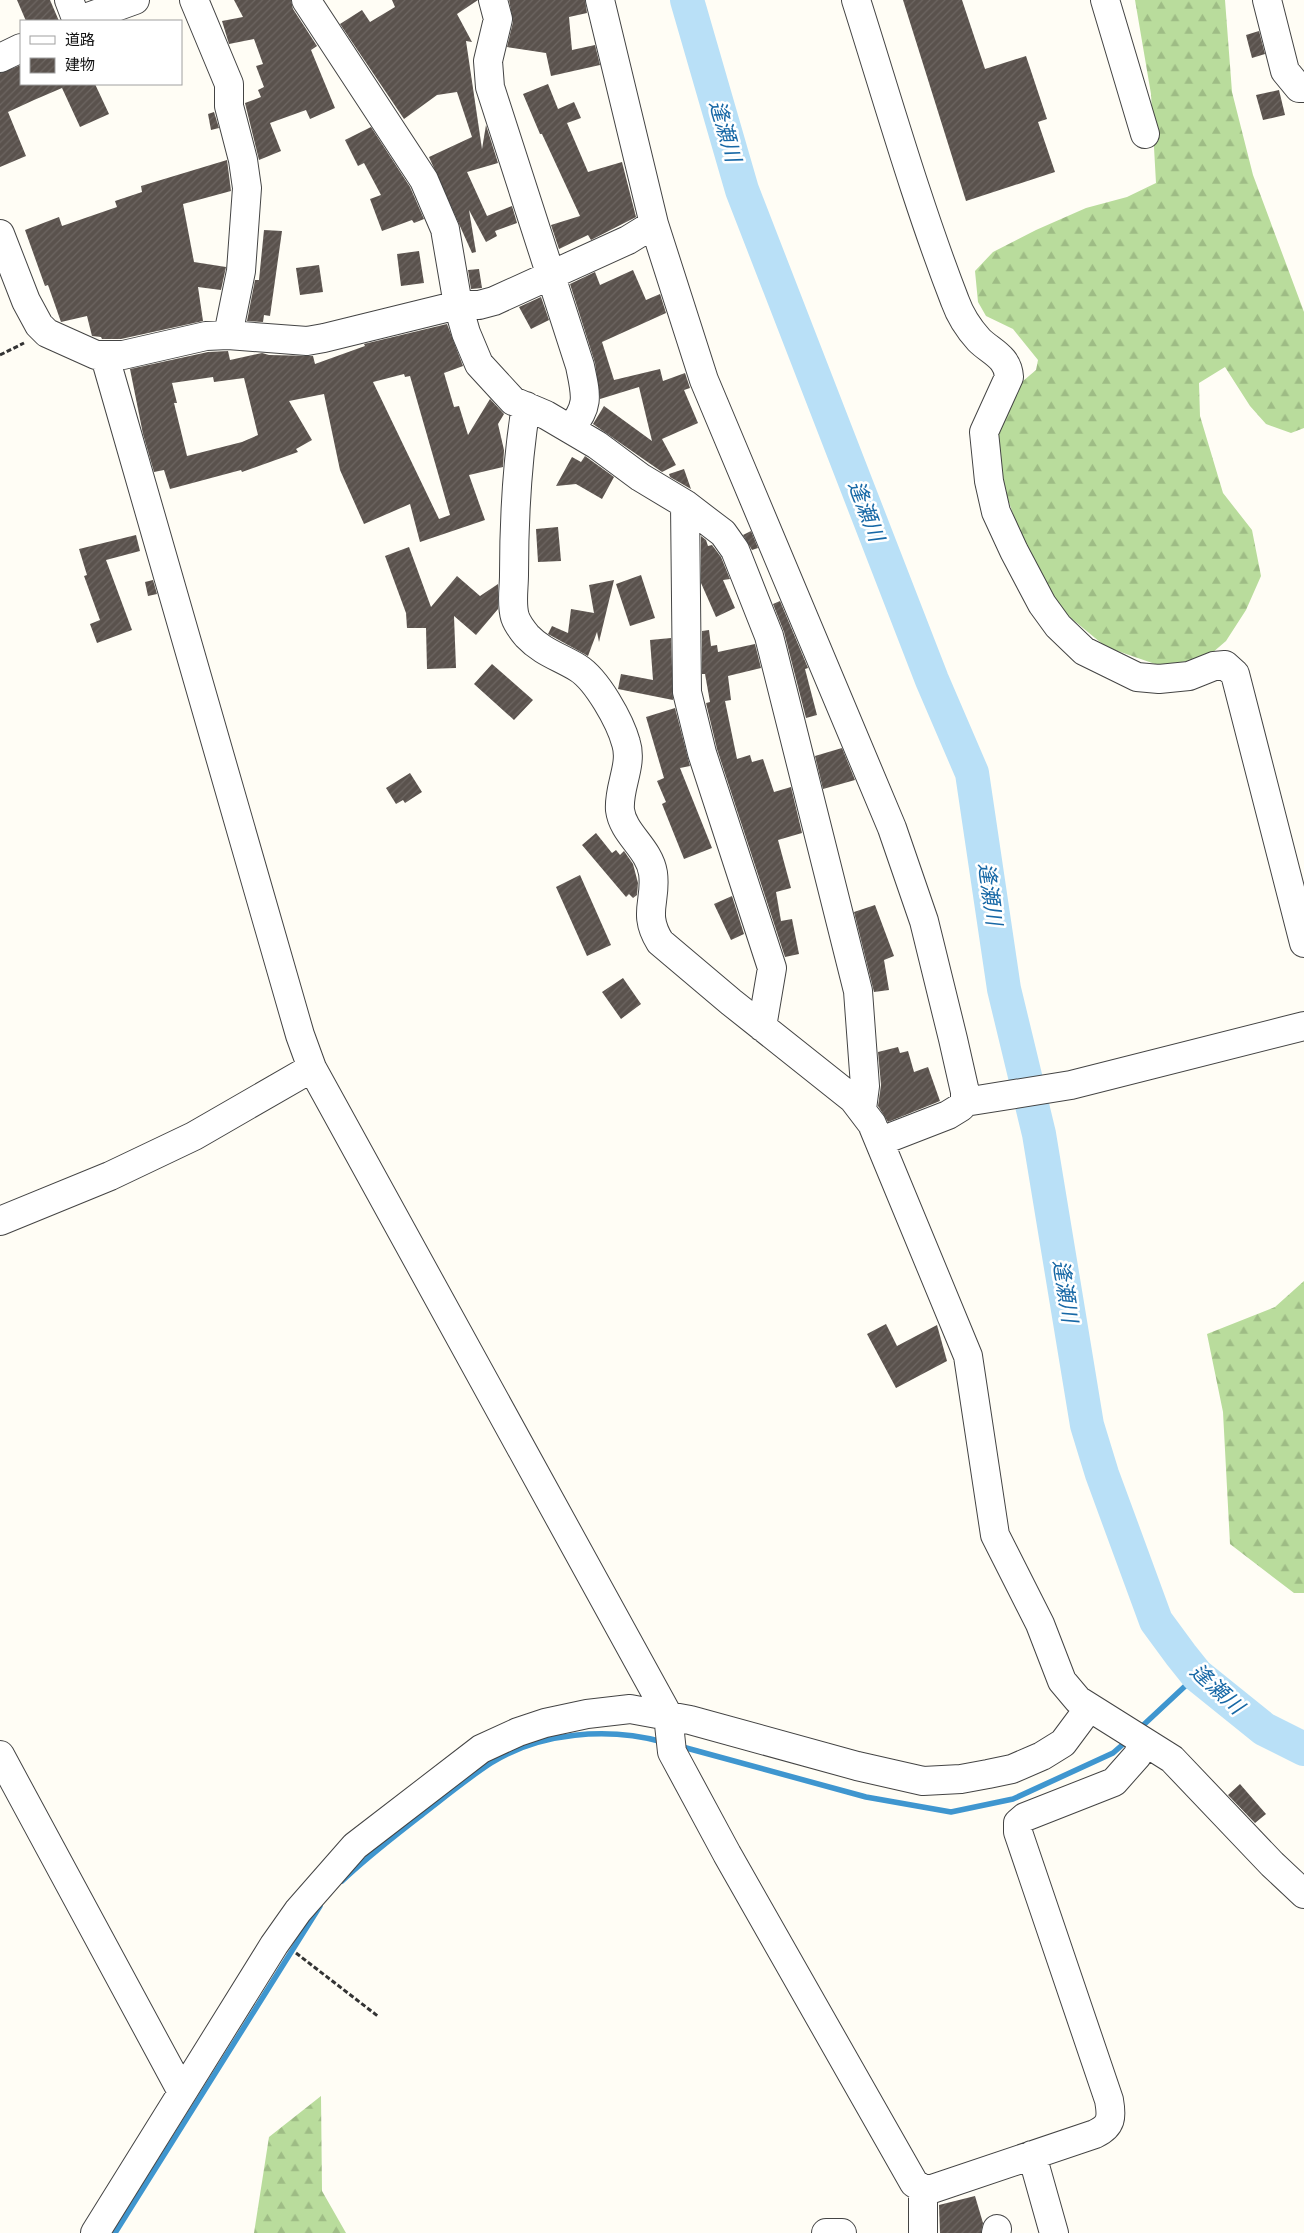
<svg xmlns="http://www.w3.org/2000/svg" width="1304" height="2233" viewBox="0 0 1304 2233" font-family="'Zilla Slab','Noto Sans JP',serif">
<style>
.forest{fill:url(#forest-firs)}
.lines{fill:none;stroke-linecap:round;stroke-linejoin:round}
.stream{stroke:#3f96cf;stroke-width:5.5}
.river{stroke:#b9e0f7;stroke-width:34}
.building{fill:url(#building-hatch);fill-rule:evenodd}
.minor-casing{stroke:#444;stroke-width:30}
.path{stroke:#333;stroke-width:3;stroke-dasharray:5 2.5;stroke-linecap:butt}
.minor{stroke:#fff;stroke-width:28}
.labels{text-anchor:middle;stroke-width:5;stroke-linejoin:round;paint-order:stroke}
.water-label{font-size:21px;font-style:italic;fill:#1768a6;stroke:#fff}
</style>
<defs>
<pattern id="forest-firs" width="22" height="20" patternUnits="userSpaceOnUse" patternTransform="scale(1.25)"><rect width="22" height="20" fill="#b9dc9c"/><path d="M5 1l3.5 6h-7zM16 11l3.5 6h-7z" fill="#9ebc85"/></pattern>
<pattern id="building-hatch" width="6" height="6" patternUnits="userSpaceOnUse" patternTransform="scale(1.25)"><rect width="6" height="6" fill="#5a524d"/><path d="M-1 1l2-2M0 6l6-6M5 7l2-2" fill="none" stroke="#6d6662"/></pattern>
</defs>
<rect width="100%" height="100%" fill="#fffdf5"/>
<path class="forest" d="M1135 0H1225L1232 92 1253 175 1304 312V428L1291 433 1266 424 1250 406 1225 367 1199 383 1200 416 1223 493 1252 530 1261 576 1246 610 1226 641 1205 659 1158 665 1106 647 1060 609 1023 542 1006 494 999 454 998 419 1009 393 1036 370 1038 360 1013 329 986 316 978 302 975 271 993 252 1036 230 1086 208 1127 197 1156 183 1151 94Z
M1304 1281V1593H1294L1230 1544 1223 1412 1207 1334 1275 1307Z
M321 2096 322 2191 346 2233H254L269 2137Z"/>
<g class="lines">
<path class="stream" d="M1138 1730 1197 1675
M679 1746 866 1797 951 1812 1013 1799 1113 1753 1128 1740
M342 1881C368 1856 396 1835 424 1813 446 1796 468 1778 491 1763 540 1732 608 1727 663 1742
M115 2233 320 1906"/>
<path class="river" d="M687 0 742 190 932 680 972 773 1004 989 1039 1134 1087 1425 1102 1474 1156 1621 1181 1655 1197 1675 1264 1729 1304 1749"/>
</g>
<path class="building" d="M17 0H50L59 21H26Z
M234 0H291L293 9 317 46 311 50 335 108 310 119 306 110 270 123 281 151 259 160 245 103 261 97 258 90 264 87 256 66 263 64 254 39 229 44 222 21 243 17Z
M392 0H478L457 14 472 42 466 41 482 149 486 125 498 163 467 172 487 216 512 206 517 223 495 231 497 236 486 242 469 210 476 252 472 253 429 157 472 137 457 92 437 95 404 119 340 24 362 10 370 22 395 7Z
M509 0H585L587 13 569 17 572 50 595 45 600 65 551 76 546 53 507 47 513 22Z
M903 0H962L985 69 1026 56 1047 119 1038 122 1055 172 966 201Z
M1259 31 1265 54 1252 58 1246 35Z
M21 65V84H95L109 114 80 127 62 88 34 100 8 112 26 156 0 167V73Z
M548 84 558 109 574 102 581 118 567 123 588 172 622 162 636 217 591 240 588 235 559 249 551 225 580 216 542 134H540L523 94Z
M1279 90 1285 115 1263 120 1256 95Z
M214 112 219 128 211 130 208 114Z
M371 127 410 187 424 219 414 223 412 220 382 231 370 199 381 195 364 163 358 166 345 140Z
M227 160 231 191 183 204 194 262 226 267 221 290 198 287 203 321 121 339H102L101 337 92 336 87 316 61 322 48 285 45 286 25 230 59 217 62 226 117 207 115 201 142 192 141 186Z
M264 230 282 231 270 316 264 315 263 322 247 321 255 280H259Z
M419 251 424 283 401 286 397 254Z
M319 265 323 292 300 295 296 268Z
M479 269 482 288 471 289 468 270Z
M633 270 646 300 660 294 666 313 602 342 614 380 660 369 663 381 685 373 690 388 684 390 698 423 662 439 676 465 662 472 593 424 604 406 652 441 639 387 600 399 595 363 570 284 595 272 600 285Z
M541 297 549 320 531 329 519 307Z
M447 324 463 366 444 373 454 407 459 406 468 435 490 399 504 414 498 424 504 450 503 467 469 475 485 520 420 542 410 504 364 524 340 470 324 394 289 401 312 440 296 449 298 452 242 472 241 470 170 489 164 470 154 472 143 434 130 369 208 352 228 351 230 360 262 353 269 355 313 356 315 364 365 346 364 344ZM404 374 405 377 410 376 450 515 439 519 373 382ZM213 377 214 382 244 378 258 435 242 442 187 456 174 403H177L172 383Z
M585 456 614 477 602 499 576 484 556 486 572 457 581 462Z
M684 469 691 489 670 477 669 474Z
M558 527 561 561 538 562 536 529Z
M751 531 758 548 752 550 743 535Z
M136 535 140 551 106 560 132 630 97 643 90 624 100 620 84 576 87 575 79 549Z
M701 536 706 540 708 546 712 545 721 557 730 579 723 580 735 608 716 617 701 583Z
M409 547 431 607 457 576 480 596 498 584V609L476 635 454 616 456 668 427 669 426 628H407L406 613 385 556Z
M641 575 655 618 630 626 616 584Z
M153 580 157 594 148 596 145 582Z
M614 580 599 642 597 632 588 656 548 634 552 626 568 633 571 609 594 613 589 585Z
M780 601 808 668 805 669 817 715 806 718 784 632 773 604Z
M709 630 711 646 717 645 718 652 755 644 761 668 728 676 731 700 725 701 737 759 750 755 752 762 763 759 774 792 791 787 802 833 778 840 791 888 776 892 781 921 792 919 799 954 785 957 717 749 706 703 710 702 705 674H702V631Z
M671 638 673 700 618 689 621 674 653 680 650 640Z
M492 664 533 700 514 720 474 684Z
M675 708 690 766 680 768 712 848 684 859 662 804 666 802 657 781 664 778 646 717Z
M842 748 855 780 823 789 815 756Z
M410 773 422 792 405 803 403 800 396 804 386 788Z
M596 833 612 853 616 850 620 855 624 851 633 864 638 883 637 895 633 898 629 894 626 897 582 845Z
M580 875 611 945 587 956 556 887Z
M732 896 744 934 731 940 714 904Z
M875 905 894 956 884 960 889 990 874 992 854 912Z
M623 978 641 1004 621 1019 602 992Z
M898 1047 900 1053 908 1051 914 1072 928 1067 940 1101 888 1122 878 1106 881 1085 878 1052Z
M886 1324 897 1346 937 1325 947 1361 896 1388 867 1334Z
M1240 1784 1266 1814 1255 1823 1228 1795Z
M975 2196 983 2223 981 2233H940L939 2205Z"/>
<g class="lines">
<g class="minor-casing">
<path id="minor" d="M69 0 77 21 135 0
M194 0 229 84V106L243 160 247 188 241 271 228 335
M306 0 424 180 445 229 458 305 466 333 479 364 513 401 546 415 597 445 640 477 685 504 723 533 735 550 769 636 858 991 865 1086 862 1109
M493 0 498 19 488 61 490 87 580 366C586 395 590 406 570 429
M600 0 654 224 704 380 892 828 924 921 953 1039 965 1092V1102L961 1107 948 1115 881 1141
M856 0C888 101 917 203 955 301 960 315 969 329 979 340 991 352 1008 357 1009 377L984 432 989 481 996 512 1014 551 1042 604 1058 626 1084 651 1137 677 1159 679 1189 676 1214 666 1225 665 1235 674 1304 943
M1105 0 1145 134
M1267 0 1285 71 1299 88H1304
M0 58 21 48
M0 234 26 301 39 325 47 333 96 355H123L206 336 228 335 307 341 324 338 458 305H479L494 301 628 240 654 224
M105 357 300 1035 312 1068 668 1715 672 1752 727 1854 914 2183 923 2189H932L1095 2134C1112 2126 1112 2117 1109 2100L1018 1832V1823L1025 1817 1114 1782 1137 1756 1144 1742
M526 406C517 462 514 519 514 575 514 588 511 604 515 617 517 623 522 630 527 636 542 652 560 657 578 668 597 680 620 721 626 743 633 765 618 787 620 810 623 834 649 848 653 873 657 901 642 913 660 942L731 1002 853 1099 872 1124 968 1356 995 1535 1040 1624 1062 1681 1078 1700 1172 1759 1272 1864 1304 1894
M685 504 687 692 702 753 772 968 762 1027
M965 1102 1071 1085 1304 1026
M0 1221 110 1176 194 1136 312 1068
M0 1755 182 2092
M1032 2155 1054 2233
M923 2189V2233
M95 2233 274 1945 298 1911 355 1846 481 1749 518 1732 545 1723 587 1714 630 1709 690 1720 857 1766 923 1781 961 1779 988 1774 1012 1769 1042 1756 1063 1743 1089 1708
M826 2233H842
M996 2233 997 2229"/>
</g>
<path class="path" d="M0 355 24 343
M296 1953 379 2017"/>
<use href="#minor" class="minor"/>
</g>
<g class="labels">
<g class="water-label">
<text transform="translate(725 131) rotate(74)" y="7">逢瀬川</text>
<text transform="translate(866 511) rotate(69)" y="7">逢瀬川</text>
<text transform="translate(990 894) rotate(82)" y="7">逢瀬川</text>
<text transform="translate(1065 1291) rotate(81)" y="7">逢瀬川</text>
<text transform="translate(1217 1689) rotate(42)" y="7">逢瀬川</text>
</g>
</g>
<rect x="20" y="20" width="162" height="65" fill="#ffffff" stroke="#a0a0a0"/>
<rect x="30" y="36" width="25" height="8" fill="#ffffff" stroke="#a0a0a0"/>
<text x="65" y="45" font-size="15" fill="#111111">道路</text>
<rect x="30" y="58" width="25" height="15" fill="url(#building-hatch)" stroke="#a0a0a0"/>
<text x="65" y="70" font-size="15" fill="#111111">建物</text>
</svg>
